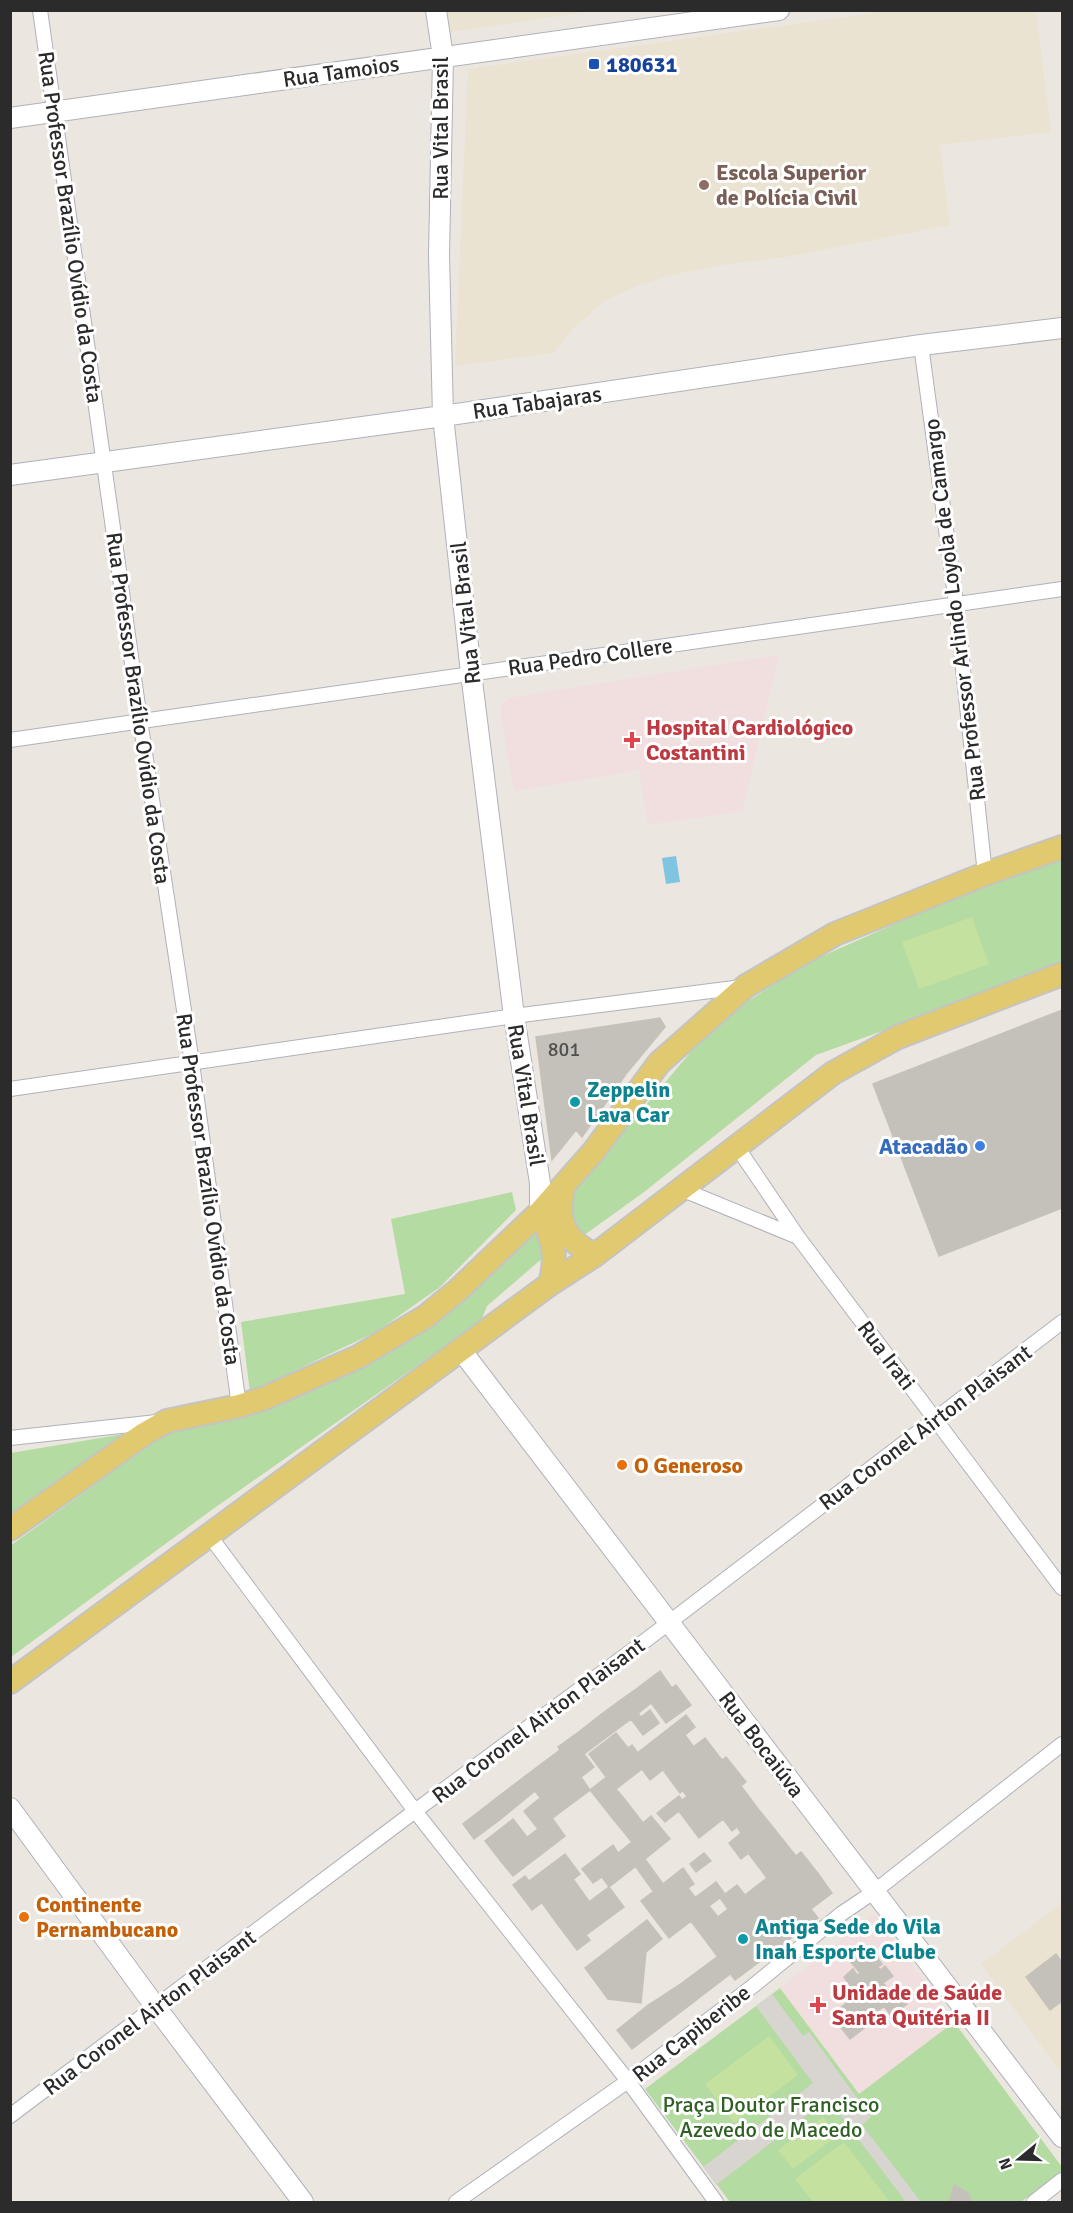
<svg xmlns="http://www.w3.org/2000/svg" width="1073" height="2213" viewBox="0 0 1073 2213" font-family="Signika,sans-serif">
<rect width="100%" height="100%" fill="#ebe6df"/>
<path fill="#ebe3d1" d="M441,10L594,11L444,33Z
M888,11H1036L1051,132L940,145L950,225L786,257L728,264L676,274L639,285L603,302L574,328L553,353L455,366L468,69Z
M1062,1903V2074L981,1964Z"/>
<path fill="#f1dede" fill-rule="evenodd" d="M779,655L742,811L648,825L639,770L514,791L500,711L502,705L509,698Z
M874,1914L954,2022L859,2094L780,1988ZM868,1946L882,1964L878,1967L880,1970L885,1966L883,1983L890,1991L894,1988L891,2015L884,2006L872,2016L875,2019L832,2015L857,1995L844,1977L853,1970L857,1975L860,1973L850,1960Z"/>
<path fill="#b4dba2" d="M1062,854V966L816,1055L644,1192L576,1241L564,1202L717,1021L807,963L1004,875Z
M512,1192L516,1210L440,1287L376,1332L250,1392L241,1322L405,1294L391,1219Z
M535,1232L545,1256L487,1306L481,1321L213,1509L11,1657L10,1546L173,1428L398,1346L486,1281Z
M124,1434L11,1516V1453Z
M780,1988L859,2094L954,2022L1062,2167V2171L1021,2202H730L645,2089Z"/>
<path fill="#c4e19f" d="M972,917L989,964L919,989L902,942Z
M769,2036L798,2075L734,2123L705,2084Z
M823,2117L837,2136L793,2169L778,2150Z
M844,2142L890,2202H813L795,2179Z"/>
<path fill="#d8d5d1" d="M772,1994L803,2036L809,2032L871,2117L862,2125L921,2202H906L828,2099L716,2185L703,2167L813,2083L756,2006Z"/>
<path fill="#7fc4e0" d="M676,856L680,882L666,884L662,858Z"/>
<path fill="#c4c0ba" stroke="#c6c2b9" stroke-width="1.5" d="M1062,1010V1208L939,1256L873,1084Z
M660,1018L665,1027L626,1074L582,1137L576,1130L552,1160L536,1037Z
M660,1671L672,1688L651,1703L639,1687Z
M676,1685L691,1705L666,1723L651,1703Z
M639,1687L651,1703L631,1719L618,1702Z
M618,1702L631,1719L612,1733L599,1716Z
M650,1710L659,1723L643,1735L631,1719L638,1713L641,1717Z
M686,1715L695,1727L685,1735L693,1746L650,1780L642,1769L616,1789L626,1801L609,1814L590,1790Z
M599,1716L612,1733L592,1748L580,1731Z
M580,1731L592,1748L570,1764L558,1747Z
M616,1733L628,1748L632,1745L638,1753L606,1777L589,1754Z
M705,1738L722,1760L680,1793L663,1770Z
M560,1750L581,1777L545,1804L524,1777Z
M584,1754L594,1767L581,1777L570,1764Z
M726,1757L746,1782L690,1826L675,1806L687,1796L683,1791Z
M524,1777L535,1791L502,1818L490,1803Z
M581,1777L590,1790L554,1817L545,1804Z
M741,1786L759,1810L732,1831L714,1807Z
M679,1796L682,1800L675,1806L679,1811L665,1822L657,1813Z
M540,1798L554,1817L538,1829L524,1811Z
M626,1801L643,1823L627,1836L609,1814Z
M490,1803L502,1818L474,1839L463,1824Z
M714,1807L723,1819L699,1838L690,1826Z
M759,1810L776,1831L741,1859L729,1843L741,1833L737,1827Z
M651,1816L670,1839L645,1859L627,1836Z
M552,1818L565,1836L513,1876L499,1859Z
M513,1819L527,1837L499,1859L485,1841Z
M776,1831L796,1856L767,1878L748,1853Z
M632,1842L645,1859L609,1887L602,1877L593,1883L582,1869L613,1845L618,1853Z
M801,1852L817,1872L769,1908L754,1888Z
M704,1853L711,1861L696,1872L690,1864Z
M565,1854L580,1874L532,1910L513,1885L525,1876L529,1881Z
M645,1859L663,1884L653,1891L636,1867Z
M683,1868L694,1884L688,1888L695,1897L681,1908L663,1884Z
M817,1872L832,1893L811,1909L818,1918L800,1931L790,1918L781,1925L769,1908Z
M573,1879L589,1901L558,1925L542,1903Z
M716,1882L725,1894L709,1906L718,1917L699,1932L681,1908Z
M663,1884L691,1921L669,1938L641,1901Z
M737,1885L745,1895L754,1888L791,1938L735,1980L699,1932L728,1909L720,1898Z
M609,1887L624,1907L586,1935L590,1940L577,1950L558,1925Z
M647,1920L662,1939L646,1952L641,2003L608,1999L585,1968Z
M868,1946L882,1964L878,1967L880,1970L885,1966L893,1976L883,1983L890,1991L894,1987L907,2004L891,2016L884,2006L872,2016L876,2019L850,2039L831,2015L857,1995L844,1977L853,1969L857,1975L860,1973L850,1961Z
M1056,1954L1062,1962V2001L1050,2010L1026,1977Z
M717,1957L730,1974L695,2001L682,1983Z
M682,1983L695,2001L662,2026L647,2006Z
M647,2006L662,2026L632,2049L617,2030Z
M954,2185L967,2192L972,2202H949Z"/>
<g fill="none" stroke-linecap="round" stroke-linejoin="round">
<g stroke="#b0b1ba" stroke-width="16">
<path id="street" d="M40,10L140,720L192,1063L239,1406
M921,345L956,603L985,874
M10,740L1062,589
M10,1089L514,1016L742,987
M737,1147L798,1237L1062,1588
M681,1189L798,1237
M10,1438L157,1422
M209,1535L415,1811L628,2081L716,2202
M10,2116L415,1811L637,1647L1062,1322
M456,2202L628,2081L753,1986L841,1914L875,1891L1062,1744
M1034,2202L1062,2180"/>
</g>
<g stroke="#b0b1ba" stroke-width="22">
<path id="secondary" d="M436,10L443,57L439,255L443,416L471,673L514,1016L540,1183V1212
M10,118L779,10
M10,475L443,416L921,345L1062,328
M461,1350L1062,2137
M10,1808L155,2006L303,2202"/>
</g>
<g stroke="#c4c4c4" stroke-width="26">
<path id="primary" d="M563,1189C556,1222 565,1241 595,1255
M540,1212C553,1240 558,1255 550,1284
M10,1529L144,1434L167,1421L239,1406L265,1398L358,1357L425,1317L458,1290L540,1212L594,1151L659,1063L746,986L835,934L985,874L1062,847
M10,1682L550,1284L595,1255L833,1073L898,1037L1062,974"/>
</g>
<use href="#street" stroke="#fff" stroke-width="14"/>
<use href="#secondary" stroke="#fff" stroke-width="20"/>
<use href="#primary" stroke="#e0c96f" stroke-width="22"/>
</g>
<rect fill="#1a4fb4" stroke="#fff" stroke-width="2" x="588" y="58" width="12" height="12" rx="3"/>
<circle fill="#8d6e63" stroke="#fff" stroke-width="2" cx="704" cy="185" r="6"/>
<g fill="#e0444e" stroke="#fff" stroke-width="2">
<path d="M629 731h6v6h6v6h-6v6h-6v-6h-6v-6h6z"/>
<path d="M815 1996h6v6h6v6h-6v6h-6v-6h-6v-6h6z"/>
</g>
<g fill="#0f9aa8" stroke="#fff" stroke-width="2">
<circle cx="575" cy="1102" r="6"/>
<circle cx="743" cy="1939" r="6"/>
</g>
<circle fill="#3f7fe0" stroke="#fff" stroke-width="2" cx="980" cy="1146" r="6"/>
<g fill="#e8710a" stroke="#fff" stroke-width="2">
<circle cx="622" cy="1465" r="6"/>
<circle cx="24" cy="1917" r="6"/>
</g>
<g text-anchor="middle" stroke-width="6" stroke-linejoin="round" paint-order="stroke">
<g font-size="20" fill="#51504f">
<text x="564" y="1056">801</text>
</g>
<g font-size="22" font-weight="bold" fill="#164399" stroke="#fff" text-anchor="start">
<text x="606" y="72">180631</text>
</g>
<g font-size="22" fill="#2b2b2b" stroke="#fff">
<text transform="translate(341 71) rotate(-8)" y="8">Rua Tamoios</text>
<text transform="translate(440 128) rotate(-90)" y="8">Rua Vital Brasil</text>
<text transform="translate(71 227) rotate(82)" y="8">Rua Professor Brazílio Ovídio da Costa</text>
<text transform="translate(537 402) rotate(-8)" y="8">Rua Tabajaras</text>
<text transform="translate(954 610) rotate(-97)" y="8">Rua Professor Arlindo Loyola de Camargo</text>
<text transform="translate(465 613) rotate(-96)" y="8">Rua Vital Brasil</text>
<text transform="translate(590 656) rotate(-8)" y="8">Rua Pedro Collere</text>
<text transform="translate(139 708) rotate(82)" y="8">Rua Professor Brazílio Ovídio da Costa</text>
<text transform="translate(527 1095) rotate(81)" y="8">Rua Vital Brasil</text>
<text transform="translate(209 1189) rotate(82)" y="8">Rua Professor Brazílio Ovídio da Costa</text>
<text transform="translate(887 1355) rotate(53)" y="8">Rua Irati</text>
<text transform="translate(925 1427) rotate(-37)" y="8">Rua Coronel Airton Plaisant</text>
<text transform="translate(538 1720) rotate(-37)" y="8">Rua Coronel Airton Plaisant</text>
<text transform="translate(762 1744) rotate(53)" y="8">Rua Bocaiúva</text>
<text transform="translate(149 2012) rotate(-37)" y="8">Rua Coronel Airton Plaisant</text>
<text transform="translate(691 2033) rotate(-38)" y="8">Rua Capiberibe</text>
</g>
<g font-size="22" font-weight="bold" fill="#785e54" stroke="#fff" text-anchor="start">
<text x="716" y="180">Escola Superior<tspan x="716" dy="25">de Polícia Civil</tspan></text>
</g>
<g font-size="22" font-weight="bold" fill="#be3a42" stroke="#fff" text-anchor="start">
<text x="646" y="735">Hospital Cardiológico<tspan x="646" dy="25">Costantini</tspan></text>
<text x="832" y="2000">Unidade de Saúde<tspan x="832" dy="25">Santa Quitéria II</tspan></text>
</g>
<g font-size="22" font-weight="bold" fill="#0d838f" stroke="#fff" text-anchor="start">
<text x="587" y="1097">Zeppelin<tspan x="587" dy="25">Lava Car</tspan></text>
<text x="755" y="1934">Antiga Sede do Vila<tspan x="755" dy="25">Inah Esporte Clube</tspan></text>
</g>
<g font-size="22" font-weight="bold" fill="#366cbe" stroke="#fff" text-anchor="end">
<text x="968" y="1154">Atacadão</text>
</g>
<g font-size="22" font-weight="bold" fill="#c56008" stroke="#fff" text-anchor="start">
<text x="634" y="1473">O Generoso</text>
<text x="36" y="1912">Continente<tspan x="36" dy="25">Pernambucano</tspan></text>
</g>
<g font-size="22" fill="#2e6023" stroke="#fff">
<text x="771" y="2112">Praça Doutor Francisco<tspan x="771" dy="25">Azevedo de Macedo</tspan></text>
</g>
</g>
<rect width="1073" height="2213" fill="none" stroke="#2b2b2b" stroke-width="24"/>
<g transform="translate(1019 2159) rotate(251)" stroke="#ffffff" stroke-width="4.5" paint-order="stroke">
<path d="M0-4.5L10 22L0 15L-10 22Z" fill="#2b2b2b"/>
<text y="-9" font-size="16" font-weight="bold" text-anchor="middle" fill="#2b2b2b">N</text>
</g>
</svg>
